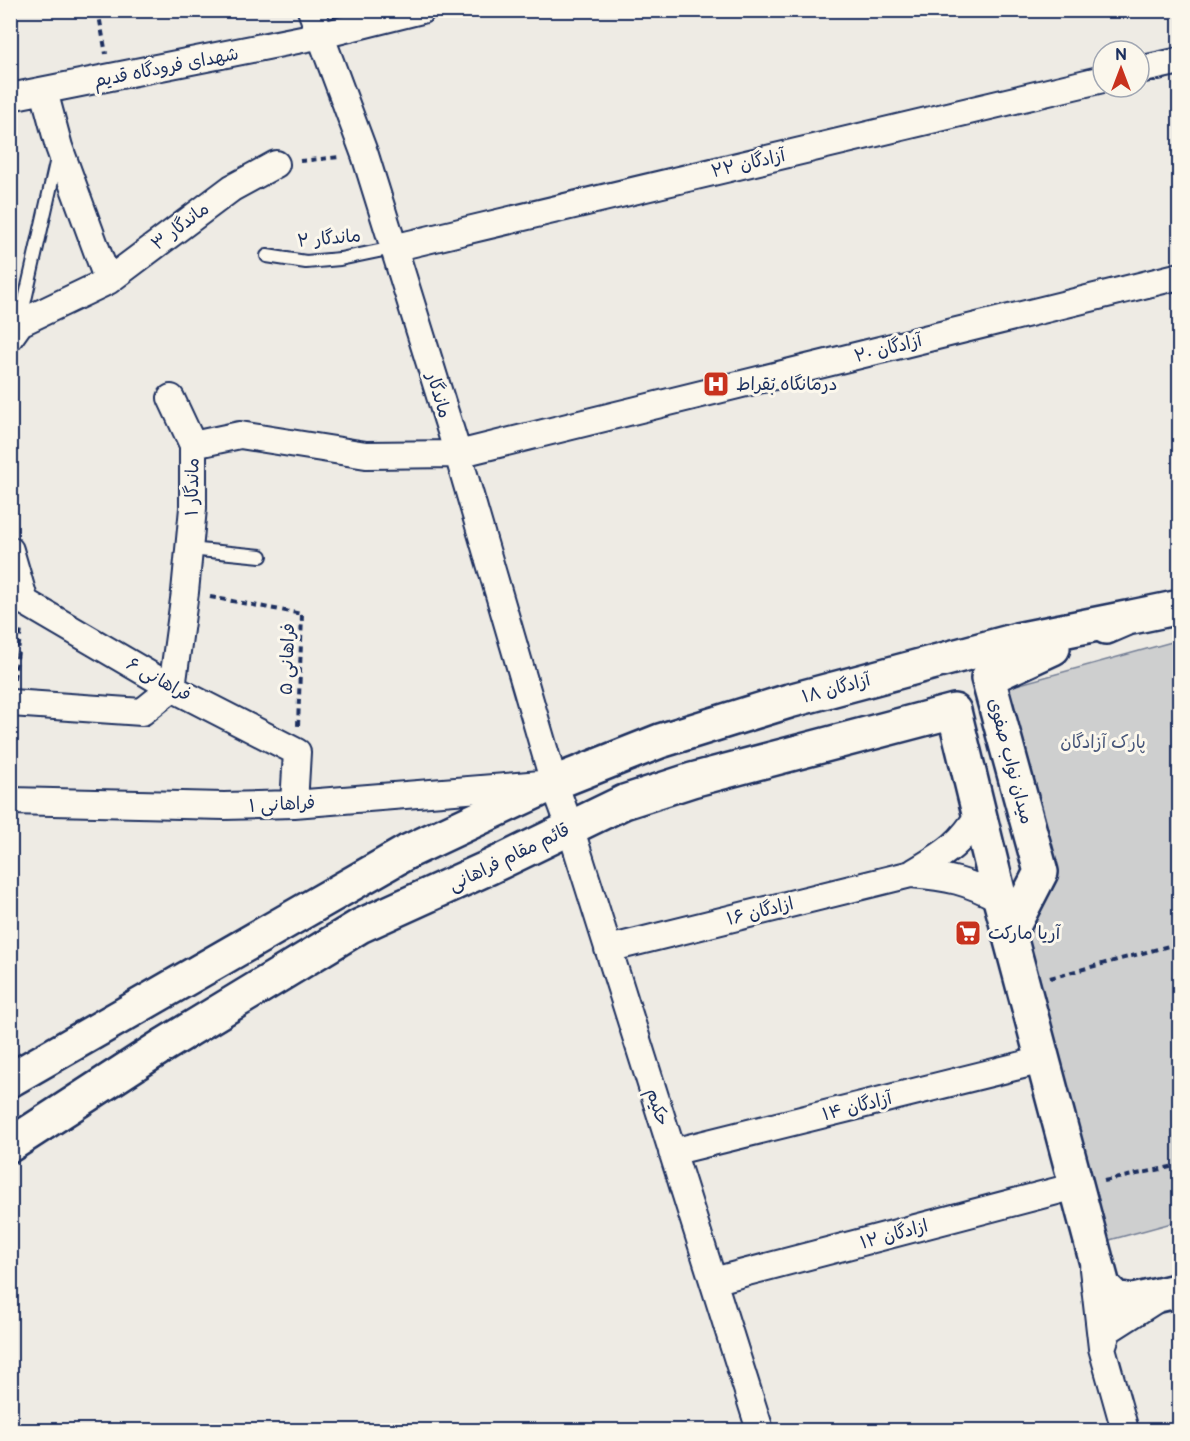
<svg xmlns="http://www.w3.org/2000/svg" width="1190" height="1441" viewBox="0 0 1190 1441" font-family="'Balsamiq Sans','Playpen Sans Arabic',sans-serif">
<rect width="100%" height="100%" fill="#eeebe4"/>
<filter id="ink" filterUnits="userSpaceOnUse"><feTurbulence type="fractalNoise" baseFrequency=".0167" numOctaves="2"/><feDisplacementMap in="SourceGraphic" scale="12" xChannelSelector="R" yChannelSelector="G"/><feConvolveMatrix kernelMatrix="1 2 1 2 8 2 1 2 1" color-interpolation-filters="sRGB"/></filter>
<g filter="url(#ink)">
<path fill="#cecfcf" stroke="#747f96" stroke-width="1.5" d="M1179,640V1221L1106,1241L1026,938L1059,874L1009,687Z"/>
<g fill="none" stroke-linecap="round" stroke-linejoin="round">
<g stroke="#1b2f5e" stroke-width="16">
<path id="lane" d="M267,256L306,262L340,259L393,248
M20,322L58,154
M189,549L261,556"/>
</g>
<g stroke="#1b2f5e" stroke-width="30">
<path id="street" d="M311,10L365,155L458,454L554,783L570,827L760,1430
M1139,70L1180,61
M44,91L59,147L108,281
M10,97L322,35L422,10
M393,248L1103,79
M10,337L20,323L108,281L232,188L276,164
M171,398L193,445
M10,550L25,602L172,688L297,752L294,804
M11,703L142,712L172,688L185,592L193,508V445L240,435L366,455L458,454L1180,276
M10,801L224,806L294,804L541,784
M911,874C948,877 968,881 1000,899
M608,949L911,874C943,854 959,847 979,814
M672,1152L1043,1060
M1093,1269L1102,1348L1125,1430
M713,1281L1076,1186
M1102,1348L1108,1330L1155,1300"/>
</g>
<g stroke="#1b2f5e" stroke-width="38">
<path id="secondary" d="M1106,627L1127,618L1180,607
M1009,934L1041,872L988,678L1053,648
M10,1080L407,852L554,783L660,741L789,701L1017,640L1127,618
M10,1145L164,1045L360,926L490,867L624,802L692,780L954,711L1000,899L1103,1286L1115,1298L1133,1301L1180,1290"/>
</g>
<path stroke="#1b2f5e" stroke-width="4" stroke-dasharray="6 4.5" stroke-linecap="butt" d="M98,10L106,54
M300,161L340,157
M210,597L302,614L298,726
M14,679L21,630
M1050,978L1180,943
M1104,1181L1180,1165"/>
<use href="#lane" stroke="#fbf7ec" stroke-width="12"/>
<use href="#street" stroke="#fbf7ec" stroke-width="26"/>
<use href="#secondary" stroke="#fbf7ec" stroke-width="33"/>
</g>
</g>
<defs>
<g id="hospital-square" transform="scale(1.35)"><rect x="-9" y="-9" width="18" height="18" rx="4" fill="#c8321e" stroke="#fbf7ec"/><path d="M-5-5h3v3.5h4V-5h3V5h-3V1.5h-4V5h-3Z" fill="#fff"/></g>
<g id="supermarket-square" transform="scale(1.35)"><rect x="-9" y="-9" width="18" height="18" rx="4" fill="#c8321e" stroke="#fbf7ec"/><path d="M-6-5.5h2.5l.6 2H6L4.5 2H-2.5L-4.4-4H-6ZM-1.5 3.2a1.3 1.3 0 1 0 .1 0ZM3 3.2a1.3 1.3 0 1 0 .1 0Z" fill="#fff"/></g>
</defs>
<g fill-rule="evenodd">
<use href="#hospital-square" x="716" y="384"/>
<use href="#supermarket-square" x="968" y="933"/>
</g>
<g text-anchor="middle" stroke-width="6" stroke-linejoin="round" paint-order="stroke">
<g font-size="18" fill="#1b2f5e" stroke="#fbf7ec">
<text transform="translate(166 67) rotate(-11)" y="6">شهدای فرودگاه قدیم</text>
<text transform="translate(748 163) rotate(-13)" y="6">آزادگان ۲۲</text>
<text transform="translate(180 226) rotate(-37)" y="6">ماندگار ۳</text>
<text transform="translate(329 238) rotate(-5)" y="6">ماندگار ۲</text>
<text transform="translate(888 348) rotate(-14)" y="6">آزادگان ۲۰</text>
<text transform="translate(439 395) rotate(73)" y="6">ماندگار</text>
<text transform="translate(192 487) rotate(-89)" y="6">ماندگار ۱</text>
<text transform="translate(287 659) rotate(-88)" y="6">فراهانی ۵</text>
<text transform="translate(159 679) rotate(29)" y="6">فراهانی ۶</text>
<text transform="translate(836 688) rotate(-15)" y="6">آزادگان ۱۸</text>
<text transform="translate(1011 761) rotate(75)" y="6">میدان نواب صفوی</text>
<text transform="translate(282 804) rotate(-3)" y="6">فراهانی ۱</text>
<text transform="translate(509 857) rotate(-26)" y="6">قائم مقام فراهانی</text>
<text transform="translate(760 911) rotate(-14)" y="6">ازادگان ۱۶</text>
<text transform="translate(857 1106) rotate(-14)" y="6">آزادگان ۱۴</text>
<text transform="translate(658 1107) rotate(72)" y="6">حکیم</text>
<text transform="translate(894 1234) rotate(-15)" y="6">ازادگان ۱۲</text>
</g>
<g font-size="18" fill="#1b2f5e" stroke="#fbf7ec" text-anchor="start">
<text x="736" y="390">درمانگاه بُقراط</text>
<text x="988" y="939">آریا مارکت</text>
</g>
<g font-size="18" fill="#48577a" stroke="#fbf7ec">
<text x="1103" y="748">پارک آزادگان</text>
</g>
</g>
<rect width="1190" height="1441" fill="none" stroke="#fbf7ec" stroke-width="36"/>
<rect x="18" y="18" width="1154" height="1405" fill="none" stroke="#1b2f5e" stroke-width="2" filter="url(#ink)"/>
<g transform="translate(1121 69)"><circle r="28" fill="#fbf7ec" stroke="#a1a7b3" stroke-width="1.5"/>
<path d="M0-4.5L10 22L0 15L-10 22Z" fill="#c8321e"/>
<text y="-9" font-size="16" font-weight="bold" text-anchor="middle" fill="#1b2f5e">N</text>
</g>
</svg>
